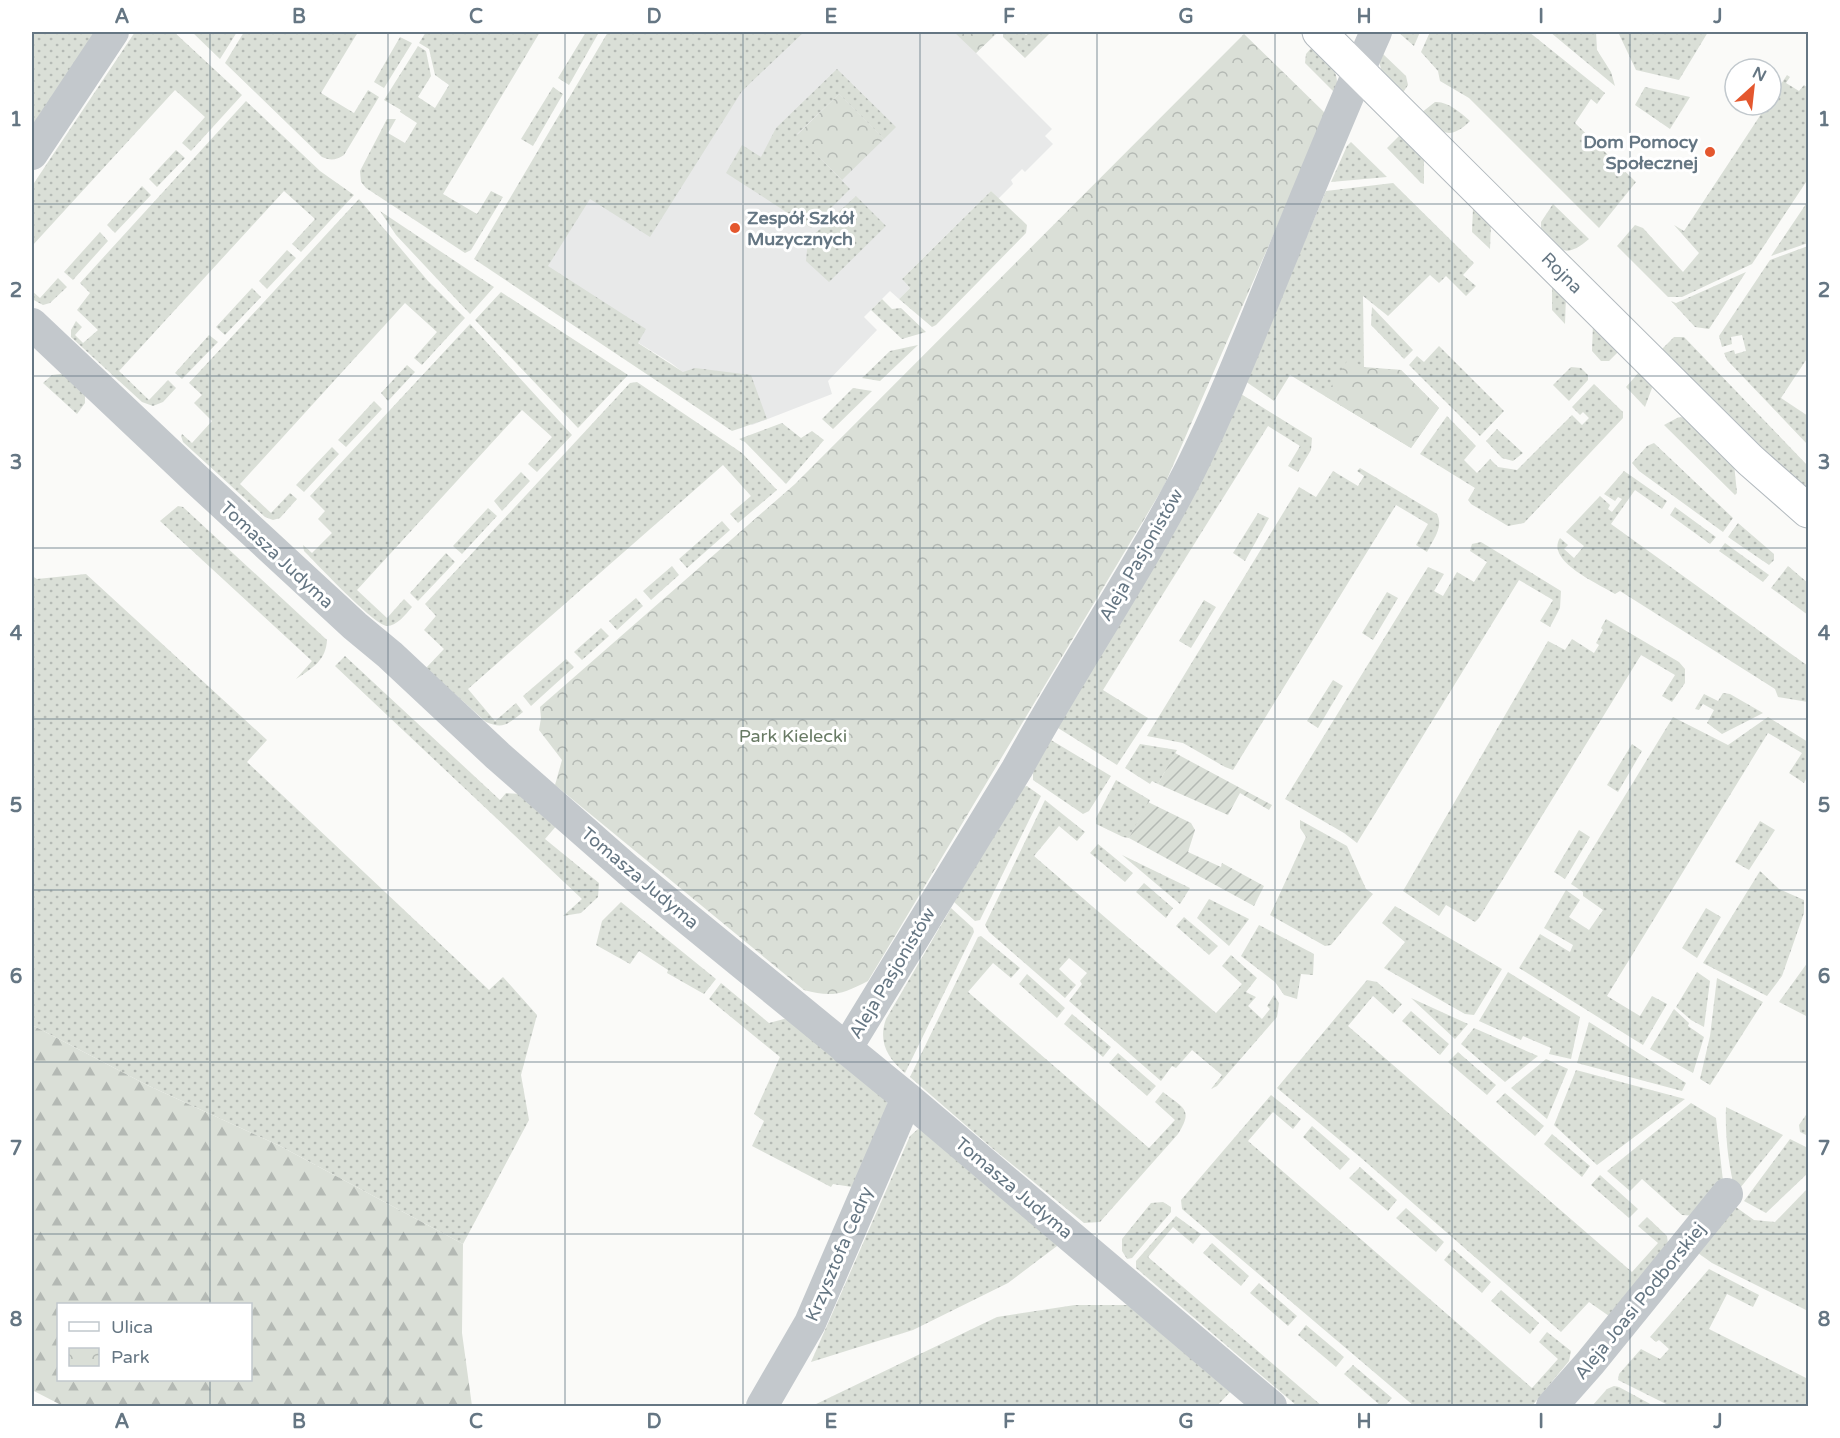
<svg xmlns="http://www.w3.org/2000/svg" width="1840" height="1438" viewBox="0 0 1840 1438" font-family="'Varela Round',sans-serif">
<defs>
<pattern id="grass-dots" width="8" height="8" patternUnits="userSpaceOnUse" patternTransform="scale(1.5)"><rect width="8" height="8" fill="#dadfd7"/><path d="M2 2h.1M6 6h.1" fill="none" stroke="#b4b9b4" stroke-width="1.8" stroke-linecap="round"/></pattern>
<pattern id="forest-firs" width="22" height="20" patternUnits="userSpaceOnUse" patternTransform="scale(1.5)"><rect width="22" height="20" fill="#dadfd7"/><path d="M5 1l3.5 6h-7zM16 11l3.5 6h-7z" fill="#b4b9b4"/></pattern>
<pattern id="park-crowns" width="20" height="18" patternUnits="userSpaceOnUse" patternTransform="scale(1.5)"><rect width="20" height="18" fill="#dadfd7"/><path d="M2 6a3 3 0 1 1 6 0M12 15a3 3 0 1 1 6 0" fill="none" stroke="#b4b9b4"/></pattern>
<pattern id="garden-furrows" width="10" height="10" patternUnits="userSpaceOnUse" patternTransform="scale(1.5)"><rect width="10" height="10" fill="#dadfd7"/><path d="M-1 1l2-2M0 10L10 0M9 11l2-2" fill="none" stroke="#b4b9b4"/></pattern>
</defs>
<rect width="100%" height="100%" fill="#fafaf8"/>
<path fill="#e8e9e9" d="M622,32H998L976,53L1052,129L1045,136L1053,144L1025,172L1022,169L1011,180L1013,184L998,199L991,191L902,279L910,288L899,299L890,291L864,317L877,330L828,381L832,394L752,425L671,363L501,258Z"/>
<path fill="url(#grass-dots)" d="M32,32H99L32,134Z
M135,32H174L242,95L191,151L182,143L205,117L175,90L32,246V186Z
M192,32H237L220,59Z
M244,32H358L321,93L354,113L368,90L379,97L344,155C336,160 331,161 322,157L225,63Z
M426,32H540L443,194L477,214L491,191L503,197L471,250L465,253L366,188L361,182L360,171L387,119H396L388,133L405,143L417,123L400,112L401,110L384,100L418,46L426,51L431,76L418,97L435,108L449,85L435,75L429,49L419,43Z
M586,32H593L598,34L569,85L558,78Z
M608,32H804L742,91L650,237L590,199L548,266L646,329L638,343L683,372L695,368L751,375L767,419L732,431L474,259Z
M1003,32H1023L1026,35L1030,32H1051L1025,58L1003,37Z
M1398,32H1420L1414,46Z
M1430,32H1529L1605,93L1597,104L1591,99L1575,123L1636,182L1599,228L1469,98L1440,81L1438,71L1421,52Z
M1550,32H1596L1597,50L1611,72L1615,86Z
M1618,32H1708L1679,80L1636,70Z
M400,37L412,43L384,88L374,82Z
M1313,46C1329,63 1341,70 1336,94L1305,63L1306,54Z
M1383,54L1406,76L1408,85L1402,94L1382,73L1379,61Z
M837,69L896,127L884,139L839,94L797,134L850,189L811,228L726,173L742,145L761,157L776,128Z
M1787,75L1790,77L1786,83L1799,91L1804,85L1808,88V179L1752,264L1682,297H1668L1617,246L1635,225L1643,228L1683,272L1699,253L1674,225L1684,231L1767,105H1771V99Z
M553,87L563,94L533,146L521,139Z
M1645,87L1690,97L1670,129L1635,105Z
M246,101L320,171L354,195L301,252L292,244L315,219L284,191L119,371L149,400L168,380L176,388L163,402L153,406L142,402L71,337V330L76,321L82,327L75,335L83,343L98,330L77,310L90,293L80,283Z
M1435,102C1448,101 1461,113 1470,121C1448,143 1439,131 1421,113Z
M1402,133L1424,155V184L1421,183L1387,148Z
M1351,142L1387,177L1331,182L1347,146Z
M176,150L185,158L157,187L149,179Z
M1393,183L1474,263L1463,275L1476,286L1466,296L1446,276L1439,283L1430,275L1388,316L1363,296L1364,367L1401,370L1439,408L1411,448L1290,375L1274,401L1245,381L1326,191Z
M142,186L151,195L115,233L107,225Z
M991,191L1027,225L1026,233L936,325L932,327L899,299L910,288L902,279Z
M856,196L886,226L829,282L806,261L808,240Z
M359,199L428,281L465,318L422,365L414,358L437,332L405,303L240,484L271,513L290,493L297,499L280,518L273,520L265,517L183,442L181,436L182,434L192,443L212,421L194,403L202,395L189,383Z
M1808,201V243L1771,256Z
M1553,204L1589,239C1566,259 1559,251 1541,232V222Z
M1475,206L1491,221L1490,249L1472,232L1473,208Z
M380,211L494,287L470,314L396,235Z
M100,232L108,241L73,280L64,272Z
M1808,246V357L1781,398L1808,416V445L1727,360L1724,353L1734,350L1735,354L1746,351L1742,335L1731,337L1732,344L1722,347L1719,336L1770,260Z
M287,250L296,258L267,289L259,281Z
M1746,272L1709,329L1695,327L1671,301L1676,303L1683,300Z
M58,278L67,287L50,303L43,305L32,299V291L40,298Z
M1552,283L1566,296L1565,324L1552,310Z
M252,288L261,297L225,335L216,327Z
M501,292L628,375L578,428L475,320Z
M882,299L892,309L901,308L926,332L902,339L871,310Z
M1372,307L1413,350L1404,359L1371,325Z
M1593,323L1620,350L1609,361H1601L1592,351Z
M470,324L572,435L537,472L528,464L552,437L522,410L357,590L387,618L404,599L412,607C406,614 397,626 387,626C374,625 316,563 304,551L303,545L312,553L332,533L318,519L325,511L310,496Z
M209,335L218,342L182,379L175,373Z
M1674,337H1684L1808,466V494L1660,351Z
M918,345L880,381L862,378L890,351Z
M1439,346L1504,411L1480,436L1409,365L1417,356L1424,362Z
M407,365L415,372L388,401L381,393Z
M1571,367L1581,368L1588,375V380L1569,401L1553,385Z
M1641,370L1647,376L1652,388L1645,407L1626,387Z
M61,374L70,376L85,392V403L77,414L43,383L52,375Z
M637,382L742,453L777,490L738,523L730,514L751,496L723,465L468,689L495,721L516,703L523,712C509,723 504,730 486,722L426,668L444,649L424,630L436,616L425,604L630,383Z
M1594,384L1623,412V418L1524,523L1508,526L1471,504L1468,500L1475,488L1420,454L1447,416L1476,446L1464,460L1477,473L1490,459L1498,467L1517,470L1572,415L1582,425L1589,418L1583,412L1580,415L1572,407Z
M853,388L872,391L833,429L822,419Z
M1241,394L1312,438L1311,450L1298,472L1288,466L1300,446L1268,426L1103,690L1148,718L1117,765L1058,728Z
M374,401L382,409L346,447L338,440Z
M1681,417L1691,421L1734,464L1737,493L1735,495L1664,425L1677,418Z
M782,423L801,438L812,431L824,440L786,484L745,442L739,439Z
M1497,429L1523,453L1513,461L1502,458L1486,441Z
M1654,443L1733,518L1723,532L1639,471L1632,463L1647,446Z
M332,447L339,454L304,492L296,485Z
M1360,468L1437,514C1444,527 1433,540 1427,552L1416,545L1428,524L1396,505L1233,770L1225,767L1183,743L1147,736L1299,487L1316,497L1333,471L1358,486L1364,476L1357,471Z
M1624,471L1667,501L1662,509L1635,490L1611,524L1808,666V702L1778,697L1775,689L1620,591L1615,594C1599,584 1545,561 1560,538L1568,545L1564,549L1574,558L1584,546L1566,532L1600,496L1610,505L1608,509L1612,512L1622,499L1618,497L1615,501L1604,494Z
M521,472L530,481L502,511L494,501Z
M178,506L183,507L327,640C326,660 313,668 296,679L312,661L160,521Z
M1675,507L1716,537L1710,544L1670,515Z
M488,508L497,516L462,554L453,546Z
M1258,513L1269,518L1245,561L1233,553Z
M722,521L730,530L687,568L679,559Z
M1738,523L1774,554V560L1769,565L1728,537Z
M1481,542L1561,591L1560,608L1550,627L1540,621L1553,600L1519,580L1357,843L1344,833L1285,799L1428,567L1444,574L1434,591L1443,596L1457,572L1474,582L1487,562L1470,551L1472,544Z
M1725,543L1769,575L1763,582L1719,551Z
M446,553L455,562L418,601L410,593Z
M672,566L679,575L651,600L643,591Z
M1788,566L1808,583V615L1771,588Z
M86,574L267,740L247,762L489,990L503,977L537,1015L521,1075L529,1120L463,1244L280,1146L147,1085L32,1025V576L37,579Z
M1387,592L1398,598L1373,640L1362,633Z
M636,598L643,606L617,630L609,621Z
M1204,600L1216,607L1191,648L1179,641Z
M1606,619L1679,662L1685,669V683L1672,702L1662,696L1675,675L1641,655L1479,918L1475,922L1446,905L1439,916L1403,891L1548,641L1565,650L1572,639L1594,653L1599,645L1596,643L1603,630L1601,628Z
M601,628L609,636L582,660L574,652Z
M345,656L500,800L506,793L521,794L558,824L545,839L599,883L598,897L581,913L563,916L582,899L335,666Z
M566,659L574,667L531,706L523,696Z
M1333,680L1343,686L1318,728L1307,721Z
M1723,693L1730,694L1763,713L1722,734L1707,723L1714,710L1703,704L1699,710L1695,709L1704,694L1718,701Z
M1673,717L1728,745L1768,717L1808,742V775L1804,783L1789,773L1802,753L1768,733L1607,996L1640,1016L1652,996L1667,1004L1643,1045L1519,968L1540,934L1570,952L1573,945L1544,928L1566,890L1580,900L1569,917L1589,930L1603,910L1583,896V892L1571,884Z
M1051,740L1111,776L1089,811L1083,814L1033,780V770Z
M1140,744L1177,750L1158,784L1152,781L1150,784L1125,768Z
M1632,744L1642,751L1618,792L1607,785Z
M1116,780L1150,800L1129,838L1123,837L1096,824V818Z
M1027,786L1041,796L980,920L975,921L954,902L1022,787Z
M1045,800L1085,832L1077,841L1059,826L1034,856L1216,1013L1242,984L1222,966L1231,955L1257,978L1246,992L1256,997L1248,1006L1262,1019L1270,1009L1267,1006L1274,995L1279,1003L1277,1017L1217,1086L1211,1089L1222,1075L1192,1050L1176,1068L1172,1066L1161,1081L1069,1001L1082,984L1080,981L1087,973L1069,958L1059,969L1076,985L1065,998L989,932L985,925Z
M1300,820L1347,846L1366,889L1373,894L1331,945L1325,946L1270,915L1306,837L1300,828Z
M1760,821L1775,830L1749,870L1735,862Z
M1579,830L1590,837L1565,879L1554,872Z
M1098,844L1133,873L1125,882L1090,853Z
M1122,855L1190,888L1180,904Z
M1760,871L1779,889L1804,900V913L1782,976L1767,996L1703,963Z
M1144,883L1173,908L1166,918L1136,892Z
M1209,899L1249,919L1229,946L1197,918Z
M621,902L716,979L704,994L667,973L668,970L639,951L630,964L596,945L602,921Z
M1395,906L1502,969L1474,1015L1465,1014L1384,968L1405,942L1382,923Z
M951,908L973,928L974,932L905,1073C887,1058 878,1041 886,1019Z
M1706,908L1721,917L1697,958L1682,948Z
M1184,917L1218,946L1209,955L1176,926Z
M1259,925L1314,954L1313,975L1301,974L1297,999L1284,995L1275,982L1241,956Z
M981,936L1020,968L1011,978L993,963L968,992L1149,1148L1175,1120L1155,1102L1163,1092C1183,1108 1194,1109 1178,1134L1100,1222L1084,1223L992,1148L910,1077L978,937Z
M1808,962V1017L1779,1002Z
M1508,972L1580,1017L1571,1059L1549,1054L1551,1048L1523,1036L1521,1040L1479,1021Z
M1697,972L1710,981L1704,1027L1691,1020L1676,1007Z
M1027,974L1065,1008L1057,1018L1019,984Z
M1717,978L1763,1002L1710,1085L1700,1079L1710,1036Z
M1367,980L1377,982L1402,1004L1393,1014L1373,996L1348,1026L1632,1272L1658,1243L1638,1226L1647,1217L1667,1236L1668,1244L1609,1316L1589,1302L1561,1332L1360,1157L1277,1088Z
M721,983L769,1023L784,1019L795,1020L883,1091L888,1105L852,1187L833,1184L831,1187L752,1146L764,1121L754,1114L780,1057L709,999Z
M1411,998L1468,1024L1455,1039Z
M1674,1009L1689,1023L1688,1026L1704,1037L1693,1073L1650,1049Z
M1411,1011L1449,1044L1440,1055L1402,1021Z
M1072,1014L1111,1047L1103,1057L1064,1024Z
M1589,1022L1686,1083L1682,1091L1577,1063Z
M1474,1028L1538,1056L1505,1082L1461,1044Z
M1458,1052L1496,1085L1487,1095L1448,1062Z
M1118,1053L1156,1086L1147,1096L1109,1063Z
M1546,1059L1568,1069L1547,1119L1511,1088Z
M1576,1070L1685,1099L1597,1165L1554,1125Z
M1505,1093L1544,1126L1535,1136L1496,1102Z
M1271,1095L1301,1119L1293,1129L1273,1112L1248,1141L1532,1388L1558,1359L1539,1342L1547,1332L1571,1351L1569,1361L1532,1406H1414L1182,1209L1181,1200Z
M1691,1103L1716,1118L1724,1190L1697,1216L1682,1215L1642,1179L1630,1191L1607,1171Z
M1726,1107L1783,1135L1736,1193C1728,1166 1725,1135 1726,1107Z
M1808,1112V1136L1800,1132L1799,1125Z
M1312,1126L1350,1159L1340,1170L1303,1137Z
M918,1129L927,1133L1061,1243L1008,1283L913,1330L811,1362L910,1136Z
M1552,1134L1590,1166L1582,1177L1544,1144Z
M1790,1139L1808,1148V1173L1766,1213L1744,1201Z
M1360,1167L1397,1200L1388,1211L1349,1178Z
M1600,1175L1638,1209L1629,1218L1591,1185Z
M1808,1188V1311L1712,1263L1698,1253L1733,1205L1754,1220L1775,1222Z
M1163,1202L1171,1207V1212L1132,1258L1127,1259L1122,1251V1239L1151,1203Z
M1406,1208L1444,1242L1436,1252L1396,1218Z
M1176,1216L1201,1234L1193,1244L1173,1227L1148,1257L1322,1406H1297L1136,1268V1261Z
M1212,1243L1249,1276L1241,1286L1203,1253Z
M1453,1249L1491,1282L1482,1293L1444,1260Z
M1709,1269L1759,1295L1753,1307L1727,1294L1709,1329L1808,1379V1406H1670L1618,1380L1619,1374L1641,1349L1660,1359L1669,1349L1659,1340L1656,1342L1650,1337Z
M1259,1283L1297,1316L1288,1326L1250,1293Z
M1501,1290L1539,1323L1530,1334L1491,1301Z
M1075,1305H1135L1232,1390L1217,1406H812L997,1317Z
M1306,1325L1344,1357L1336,1367L1298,1335Z
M1353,1365L1392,1398L1385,1406H1381L1344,1374Z
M1614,1386L1619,1387L1654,1406H1592L1607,1389Z"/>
<path fill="url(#forest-firs)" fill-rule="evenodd" d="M32,1025L147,1085L280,1146L463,1244L462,1333L472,1406H63L32,1390ZM58,1304H250V1380H58Z"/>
<path fill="url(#park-crowns)" d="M954,32H998L976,53Z
M1244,34L1326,114L1164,486L868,981C843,994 832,998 804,990L555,785L562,760L539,730L541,718L540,707L795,484Z
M839,94L884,139L842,180L797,135Z
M1349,358L1364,368L1401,370L1439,408L1411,448L1325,396Z"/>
<path fill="url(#garden-furrows)" d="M1175,753L1272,805L1269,810L1240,793L1228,815L1158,784Z
M1148,802L1191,823L1195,830L1188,852L1221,867L1222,863L1264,886L1254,906L1129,838Z"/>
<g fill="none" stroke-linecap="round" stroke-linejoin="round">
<g stroke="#b3babf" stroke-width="35">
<path id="secondary" d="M1319,32L1750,460L1808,511"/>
</g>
<path stroke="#c3c8cc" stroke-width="32" d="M32,154L113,32
M32,324L197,480L355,626L390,655L498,756L628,870L907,1098L1271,1406
M846,1049L1017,769C1072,668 1137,573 1190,470C1224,402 1252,329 1281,258C1312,182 1343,106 1376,32
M762,1406L810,1323L907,1098
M1552,1406L1590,1363L1727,1194"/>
<use href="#secondary" stroke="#fff" stroke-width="33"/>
</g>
<path fill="none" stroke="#657683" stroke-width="1.5" stroke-opacity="0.55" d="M210,32V1304M388,32V1406M565,32V1406M743,32V1406M920,32V1406M1097,32V1406M1275,32V1406M1452,32V1406M1630,32V1406M32,204H1808M32,376H1808M32,548H1808M32,719H1808M32,890H1808M32,1062H1808M32,1234H1808M210,1380V1406"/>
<g fill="#e4572e" stroke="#fff" stroke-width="2">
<circle cx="1710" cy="152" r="6"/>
<circle cx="735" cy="228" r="6"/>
</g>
<g text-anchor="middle" stroke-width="6" stroke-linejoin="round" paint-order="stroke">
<g font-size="18" font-weight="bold" fill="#657683" stroke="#fff" text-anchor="end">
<text x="1698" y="148">Dom Pomocy<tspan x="1698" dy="21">Społecznej</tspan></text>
<text x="747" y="224" text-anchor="start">Zespół Szkół<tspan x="747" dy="21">Muzycznych</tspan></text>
</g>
<g font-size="18" fill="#657683" stroke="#fff">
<text transform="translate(1562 273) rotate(45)" y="6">Rojna</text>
<text transform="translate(277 555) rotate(43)" y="6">Tomasza Judyma</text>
<text transform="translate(1141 555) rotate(-60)" y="6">Aleja Pasjonistów</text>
<text transform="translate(640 878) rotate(40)" y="6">Tomasza Judyma</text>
<text transform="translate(892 973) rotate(-59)" y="6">Aleja Pasjonistów</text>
<text transform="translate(1014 1188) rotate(40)" y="6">Tomasza Judyma</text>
<text transform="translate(839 1254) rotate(-67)" y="6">Krzysztofa Cedry</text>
<text transform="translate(1640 1301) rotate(-51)" y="6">Aleja Joasi Podborskiej</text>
</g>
<g font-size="18" fill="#687a64" stroke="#fff">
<text x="793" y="742">Park Kielecki</text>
</g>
</g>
<rect width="1840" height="1438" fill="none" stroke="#ffffff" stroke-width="66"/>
<rect x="57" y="1303" width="195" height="78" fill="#ffffff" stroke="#c1c8cd" stroke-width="1.5"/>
<rect x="69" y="1322" width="30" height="9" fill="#ffffff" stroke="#c1c8cd" stroke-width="1.5"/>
<text x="111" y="1333" font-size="18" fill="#657683">Ulica</text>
<rect x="69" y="1348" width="30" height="18" fill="url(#park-crowns)" stroke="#c1c8cd" stroke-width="1.5"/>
<text x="111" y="1363" font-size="18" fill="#657683">Park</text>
<g transform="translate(1753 87) rotate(27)"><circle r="28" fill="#ffffff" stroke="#c1c8cd" stroke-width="1.5"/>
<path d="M0-4.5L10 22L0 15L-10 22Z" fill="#e4572e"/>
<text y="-9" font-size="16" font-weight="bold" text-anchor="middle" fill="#657683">N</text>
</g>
<rect x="33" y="33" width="1774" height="1372" fill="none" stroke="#657683" stroke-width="2"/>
<g font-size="20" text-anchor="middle" font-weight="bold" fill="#657683">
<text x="122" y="23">A</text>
<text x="299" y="23">B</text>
<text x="476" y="23">C</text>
<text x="654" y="23">D</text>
<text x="831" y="23">E</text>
<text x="1009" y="23">F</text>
<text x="1186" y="23">G</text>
<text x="1364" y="23">H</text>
<text x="1541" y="23">I</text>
<text x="1718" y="23">J</text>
<text x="16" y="126">1</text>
<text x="1824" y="126">1</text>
<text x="16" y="297">2</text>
<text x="1824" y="297">2</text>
<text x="16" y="469">3</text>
<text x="1824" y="469">3</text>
<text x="16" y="640">4</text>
<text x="1824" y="640">4</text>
<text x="16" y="812">5</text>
<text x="1824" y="812">5</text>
<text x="16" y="983">6</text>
<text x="1824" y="983">6</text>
<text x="16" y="1155">7</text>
<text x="1824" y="1155">7</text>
<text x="16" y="1326">8</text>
<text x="1824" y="1326">8</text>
<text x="122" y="1428">A</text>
<text x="299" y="1428">B</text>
<text x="476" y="1428">C</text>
<text x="654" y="1428">D</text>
<text x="831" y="1428">E</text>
<text x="1009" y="1428">F</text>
<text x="1186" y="1428">G</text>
<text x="1364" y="1428">H</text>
<text x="1541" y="1428">I</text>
<text x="1718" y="1428">J</text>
</g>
</svg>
